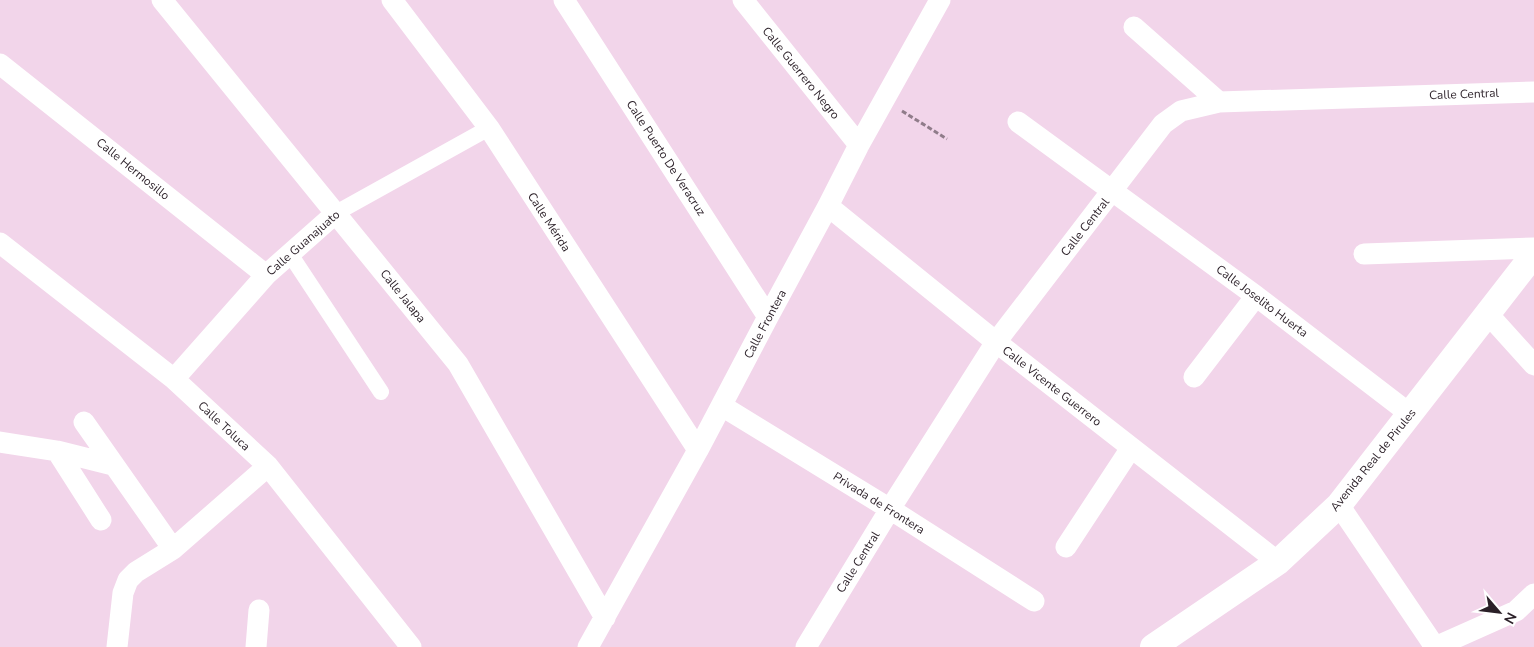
<svg xmlns="http://www.w3.org/2000/svg" width="1534" height="647" viewBox="0 0 1534 647" font-family="'Nunito Sans',sans-serif">
<rect width="100%" height="100%" fill="#f2d5ea"/>
<g fill="none" stroke-linecap="round" stroke-linejoin="round">
<path stroke="#907c8a" stroke-width="3" stroke-dasharray="5 2.5" stroke-linecap="butt" d="M902,111L947,139"/>
<path stroke="#fff" stroke-width="16" d="M336,213L489,128
M290,254L381,392"/>
<path stroke="#fff" stroke-width="21" d="M162,0L458,364L605,618
M392,0L489,128L698,450
M564,0L768,317
M743,0L859,145
M1134,27L1219,102
M0,64L266,275
M1018,122L1256,296L1410,414
M828,206L996,342L1278,562
M0,243L174,379L268,466L411,647
M1364,254L1534,248
M1488,314L1534,365
M1194,377L1256,296
M174,379L266,275L336,213
M722,406L890,509L1034,601
M84,422L173,549
M0,442L57,451L113,465
M57,451L101,520
M1339,505L1435,647
M1066,547L1131,448
M117,647L123,593L128,580L136,572L173,549L268,466
M256,647L259,610
M588,647L698,450L768,317L828,206L859,145L940,0
M806,647L890,509L996,342L1163,124L1181,111L1219,102L1534,92
M1435,647L1516,611L1534,594"/>
<path stroke="#fff" stroke-width="26" d="M1153,647L1278,562L1339,505L1534,254"/>
</g>
<g text-anchor="middle" stroke-width="5" stroke-linejoin="round" paint-order="stroke">
<g font-size="12" fill="#2a1f27" stroke="#fff">
<text transform="translate(801 73) rotate(51)" y="4">Calle Guerrero Negro</text>
<text transform="translate(1464 94) rotate(-2)" y="4">Calle Central</text>
<text transform="translate(666 158) rotate(57)" y="4">Calle Puerto De Veracruz</text>
<text transform="translate(133 169) rotate(39)" y="4">Calle Hermosillo</text>
<text transform="translate(549 222) rotate(57)" y="4">Calle Mérida</text>
<text transform="translate(1085 227) rotate(-52)" y="4">Calle Central</text>
<text transform="translate(303 243) rotate(-41)" y="4">Calle Guanajuato</text>
<text transform="translate(403 296) rotate(51)" y="4">Calle Jalapa</text>
<text transform="translate(1262 301) rotate(37)" y="4">Calle Joselito Huerta</text>
<text transform="translate(765 324) rotate(-62)" y="4">Calle Frontera</text>
<text transform="translate(1052 386) rotate(38)" y="4">Calle Vicente Guerrero</text>
<text transform="translate(224 426) rotate(43)" y="4">Calle Toluca</text>
<text transform="translate(1373 460) rotate(-51)" y="4">Avenida Real de Pirules</text>
<text transform="translate(879 503) rotate(32)" y="4">Privada de Frontera</text>
<text transform="translate(858 562) rotate(-58)" y="4">Calle Central</text>
</g>
</g>
<g transform="translate(1499 612) rotate(118)" stroke="#ffffff" stroke-width="4" paint-order="stroke">
<path d="M0-4L9 19L0 12L-9 19Z" fill="#2a1f27"/>
<text y="-8" font-size="14" font-weight="bold" text-anchor="middle" fill="#2a1f27">N</text>
</g>
</svg>
